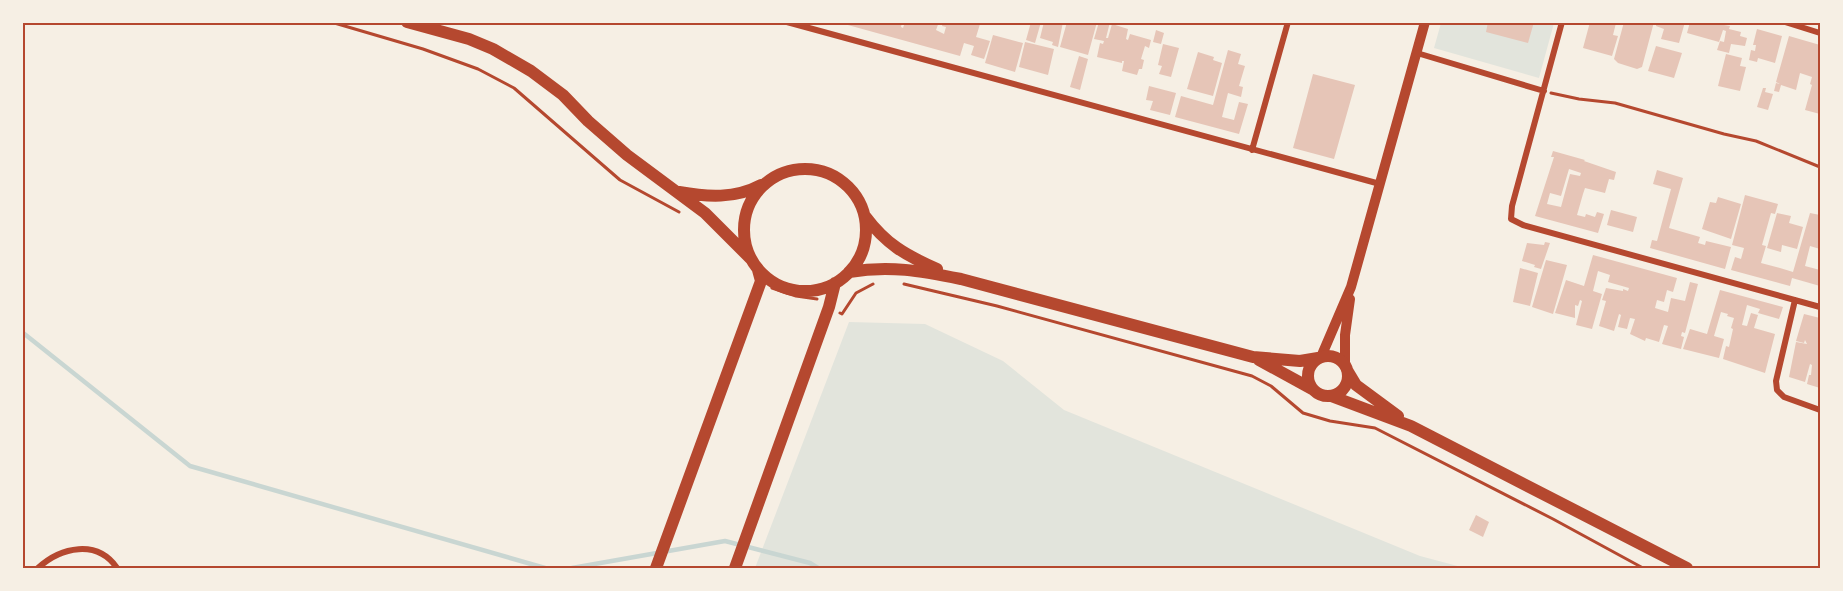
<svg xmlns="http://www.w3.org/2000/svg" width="1843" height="591" viewBox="0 0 1843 591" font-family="Cabin,sans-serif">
<rect width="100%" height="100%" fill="#f6efe4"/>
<path fill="#e2e4dc" d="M1441,23H1554L1539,78L1434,48Z
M849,322L925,324L1003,361L1064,410L1420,556L1465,568H755Z"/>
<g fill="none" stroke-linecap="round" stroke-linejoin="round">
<path stroke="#c9d6d2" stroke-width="4.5" d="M22,332L190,466L545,568
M572,568L725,541L810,563L818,568"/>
</g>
<path fill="#e6c5b7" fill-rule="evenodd" d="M837,22H902L901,27L903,28L905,22H939L936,30L944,34L946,27L942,26L943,22H974L980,24L976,37L990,41L984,59L971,55L974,46L964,43L960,56Z
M1031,22H1041L1035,43L1026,40Z
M1044,22H1063L1058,47L1052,45L1053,42L1040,38Z
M1067,22H1097L1088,55L1060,47Z
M1099,22H1110L1106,38H1108L1112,24L1128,29L1126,39L1128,40L1130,34L1151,40L1149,48L1145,46L1141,59L1144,60L1142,69H1139L1137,75L1122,71L1124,61H1122V63L1097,57L1100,43L1103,44L1104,41L1094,39Z
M1488,22H1534L1528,43L1486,32Z
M1590,22H1622L1621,25L1616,23L1613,35L1618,36L1612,56L1583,48Z
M1624,22H1654L1642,67L1637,69L1618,63L1614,59Z
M1657,22H1685L1679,43L1661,39L1664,29L1656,26Z
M1690,22H1725L1724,25L1730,26L1729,29L1741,32L1740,36L1747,38L1745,46L1731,44L1729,53L1717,50L1720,41L1724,42L1726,31L1723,30L1719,42L1687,33Z
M1757,29L1782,36L1775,63L1758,58L1757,62L1749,60L1751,50L1755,51L1756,45H1753Z
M1156,30L1164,33L1161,44L1153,42Z
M993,35L1023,43L1015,72L985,63Z
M1789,36L1820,45V114L1805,110L1812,85L1810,84L1812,77L1800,73L1796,90L1781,85L1779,92L1774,91L1776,83L1780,84L1776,82Z
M1025,42L1054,49L1048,75L1019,67Z
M1163,44L1179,48L1171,77L1159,74L1162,66L1158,65Z
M1656,46L1682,53L1674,78L1648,71Z
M1228,50L1241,54L1238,64L1245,66L1239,86L1243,87L1241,97L1228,93L1222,117L1234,120L1239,102L1248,104L1239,134L1175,117L1181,96L1213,105Z
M1198,52L1214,57L1213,60L1222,63L1213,96L1187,89Z
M1726,54L1742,58L1740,66L1746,67L1740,91L1718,86Z
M1079,56L1088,59L1080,90L1070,87Z
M1313,74L1355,85L1334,159L1293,148Z
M1149,86L1176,93L1170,115L1150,110L1153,101L1146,100Z
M1763,88H1766L1765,92L1773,94L1768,110L1757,107Z
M1553,151L1585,160L1584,161L1616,172L1614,180L1609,179L1605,193L1585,188L1583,194L1577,215L1585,217L1586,214L1595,217L1597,212L1604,214L1598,233L1535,216L1554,157H1551ZM1569,169L1581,173L1580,176L1570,174L1561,207L1547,204L1550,193L1561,196Z
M1657,170L1683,178L1669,228L1700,237L1698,243L1705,245L1706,241L1731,247L1725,269L1650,248L1652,240L1657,241L1671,189L1653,184Z
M1745,195L1778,204L1775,214L1771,213L1762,245L1766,246L1761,263L1780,268L1793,272L1810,213L1820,215V249L1810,246L1805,266L1820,270V286L1792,278L1790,286L1731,270L1735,257L1741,259L1744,248L1732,245Z
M1718,197L1741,204L1731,239L1702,229L1710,202L1716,203Z
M1611,210L1637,217L1633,232L1607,225Z
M1777,213L1791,216L1789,223L1803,227L1797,249L1782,245L1781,252L1767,248Z
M1545,242L1550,243L1541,269L1534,267L1535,265L1522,261L1527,243L1544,245Z
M1593,255L1677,278L1673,292L1667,290L1664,302L1657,300L1655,308L1668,312L1671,298L1685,301L1690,282L1698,284L1685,333L1682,332L1681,336L1684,337L1681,349L1662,344L1668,326L1664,325L1659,342L1646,338L1645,341L1630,334L1635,319L1630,318L1627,329L1618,327L1621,315L1619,314L1614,331L1599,326L1606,301L1602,300L1606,288L1623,291V289L1628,291L1629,288L1608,282L1610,275L1598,271L1593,291L1602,294L1592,329L1576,325L1582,301L1580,300L1578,306L1575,305V318L1555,313L1566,280L1584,286Z
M1546,260L1567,265L1553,314L1532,307Z
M1520,268L1538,273L1530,306L1513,302Z
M1720,290L1783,307L1779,319L1758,313L1760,309L1747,305L1742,325L1747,326L1751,313L1758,315L1754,328L1775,334L1765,373L1723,359L1726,346L1729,347L1733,329L1731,328L1734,318L1727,316L1728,314L1721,312L1714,336L1724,339L1719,358L1683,349L1690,329L1707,334Z
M1804,314L1820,318V388L1807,384L1809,375H1811L1812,365L1810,364L1805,382L1789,377L1796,342L1807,344L1805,340L1804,343L1796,341Z
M1476,515L1489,522L1483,537L1469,530Z"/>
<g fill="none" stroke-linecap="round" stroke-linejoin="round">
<path stroke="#b5482f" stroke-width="3" d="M331,22L423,49L478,69L514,88L620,180L679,212
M1551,93L1579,99L1615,103L1724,134L1756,141L1820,167
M904,284L997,306L1252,376L1271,386L1303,413L1330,421L1375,428L1553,519L1643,568
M772,288L796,296L817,299
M840,313L842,314L856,293L873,284"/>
<path stroke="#b5482f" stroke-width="6" d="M787,22L1380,184
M1562,22L1512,206L1511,219L1523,225L1820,307
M1785,22L1820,33
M1417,53L1544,91
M1252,150L1288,22
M1795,300L1776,381L1777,390L1784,397L1820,410
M38,568C61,547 97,539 117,568"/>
<path stroke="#b5482f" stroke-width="10" d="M1321,357L1351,287L1425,22
M1345,365V335L1350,299"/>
<path stroke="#b5482f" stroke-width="12" d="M407,22L469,39L493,49L531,71L563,95L588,121L627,155L705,213L751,259
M744 230a61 61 0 1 1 122 0a61 61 0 1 1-122 0Z
M679,192C707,197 735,199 761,185
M865,216C886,244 905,255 937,269
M849,272C890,265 921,271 961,279L1253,357L1300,361L1318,358
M1308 376a20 20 0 1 1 40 0a20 20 0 1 1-40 0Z
M1259,360L1312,389
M1347,370L1356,385L1398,416
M1331,396L1411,426L1687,568
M656,568L761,281L758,270
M735,568L829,307L835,283"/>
</g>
<rect width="1843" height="591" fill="none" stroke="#f6efe4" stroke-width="48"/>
<rect x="24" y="24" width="1795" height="543" fill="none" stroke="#b5482f" stroke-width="2"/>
</svg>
